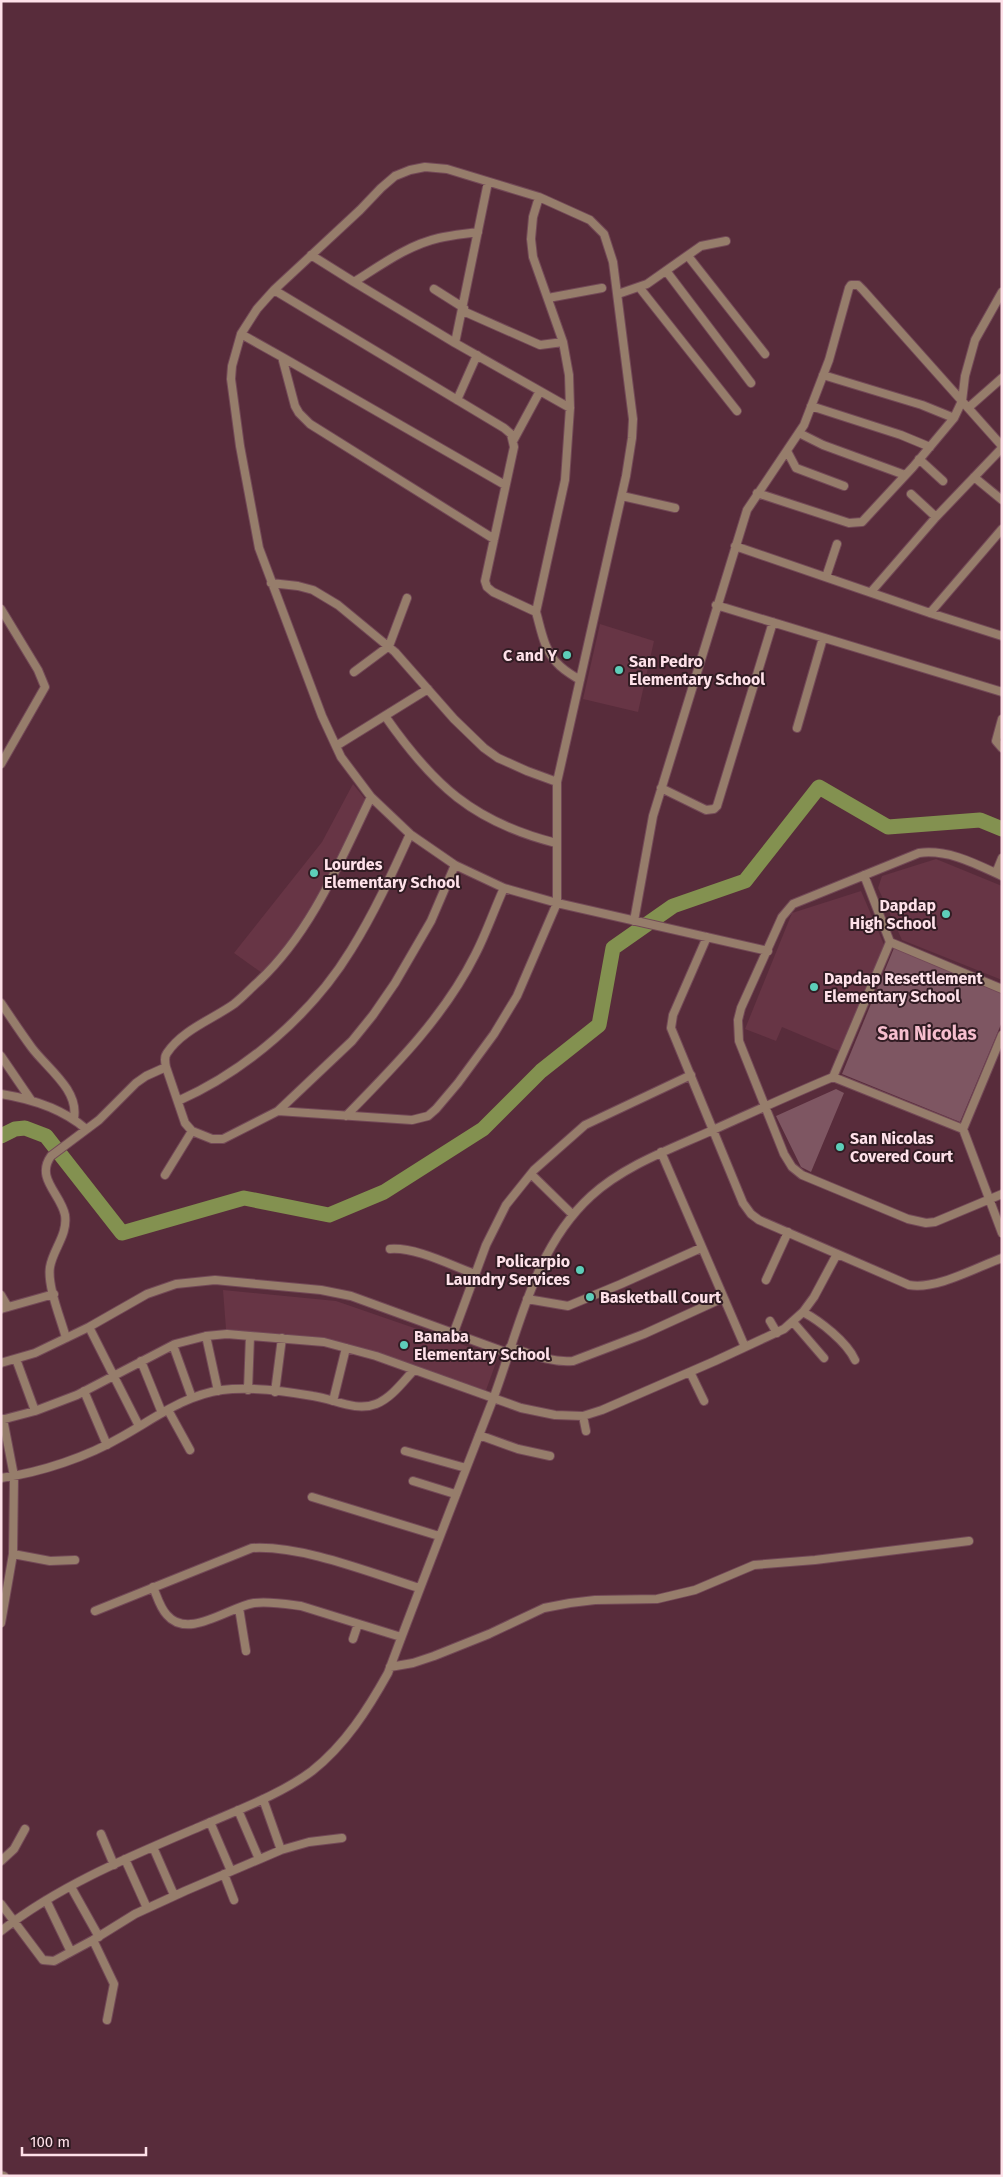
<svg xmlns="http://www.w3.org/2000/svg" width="1003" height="2177" viewBox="0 0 1003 2177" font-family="'Fira Sans',sans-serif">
<rect width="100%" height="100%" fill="#582c3b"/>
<path fill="#673545" d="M600,624L654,641L638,712L583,699Z
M353,784L365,799L316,904L298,934L262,973L234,953L322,842Z
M936,859L1002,886V980L902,940L878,888L882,876Z
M861,891L885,947L839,1051L782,1027L776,1041L745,1029L792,913Z
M223,1290L336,1301L498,1357L485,1393L313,1338L226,1329Z"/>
<path fill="#7e5662" d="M894,948L1002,992V1022L960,1122L842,1074Z
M836,1089L844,1093L811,1172L801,1167L776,1116Z"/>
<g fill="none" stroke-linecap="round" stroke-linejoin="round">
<path stroke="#839150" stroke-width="15" d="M1,1136L15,1129L25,1128L46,1136L122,1233L244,1198L329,1215L384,1192L483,1129L541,1071L599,1025L613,948L673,906L745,881L819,787L888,827L980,820L1002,829"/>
<g stroke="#734957" stroke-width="10">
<path id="minor" d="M488,182L455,343L570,408
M311,255L354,282
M688,256L765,354
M667,272L751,383
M639,287L737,411
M434,289L464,308
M274,290L504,428L511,434L514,447L485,581L487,587L493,592L536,612C541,629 544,650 557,663C563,670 572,675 580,680
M618,294L647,284L701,246L726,241
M548,298L602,288
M463,311L540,345L563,342
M241,334L282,357L295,406L299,413L310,424L494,539
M455,343L354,282C381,265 408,245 439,238C452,235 465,234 478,232
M282,357L505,485
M823,375L922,405L954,418
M457,400L477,355
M811,406L901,435L930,447
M968,408L1002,378
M799,433L823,445L905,475
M513,441L540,391
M787,451L796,468L844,486
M919,459L943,481
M974,477L1002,500
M757,493L849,523L862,522L913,467L954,418L962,401L965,376L975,340L1002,292
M911,494L936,517
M622,496L675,508
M735,546L930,613L1002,636
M826,577L837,544
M271,583L298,586L313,590L338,605L395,652L454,719L484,748L498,758L527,771L557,782
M871,592L936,517L1002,448
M716,605L1002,692
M1,609L38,670L45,687L1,764
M536,612L565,480L570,408L569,375L563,342L533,257L531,239L533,217L539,197
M930,613L1002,529
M354,672L389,646L407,598
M385,716C433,785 473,822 556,843
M1002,719L996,741L1002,748
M797,728L823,638
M336,746L428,689
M661,788L706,810L714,809L717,806L773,622
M996,873L1002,858
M864,875L890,942
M1002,876C976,864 948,849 919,853L793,904L782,917L741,1008L738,1020L739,1041L784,1154L792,1167L802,1175L908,1219L926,1223L935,1222L1002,1194
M634,921L653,816L747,510L804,425L829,360L849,288L851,285H858L863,290L1002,446
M707,937L673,1015L671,1028L743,1203L751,1214L759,1220L909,1285C936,1290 975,1268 1002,1258
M1,1003C11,1018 21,1033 32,1048C47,1068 79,1090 74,1118
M1002,1035L963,1129L1002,1233
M1,1056L31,1100
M166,1067L185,1123L192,1131L212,1139H223L278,1111L412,1120L428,1116L436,1109L458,1083L494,1034L517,996L557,903V782L626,476L632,438L633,419L613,262L604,234L590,220L539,197L447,169L425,167L410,170L395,176L381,188L360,210L274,290L257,309L241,334L232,366L231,379L240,446L259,548L322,716L341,757L371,797L410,834L455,865L504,888L557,903L768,951
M1,1094C32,1099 63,1109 86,1129
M178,1101C246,1071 312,1014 351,950C374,913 392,874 410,834
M278,1111L352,1041L373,1015L395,983L431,921L455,865
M346,1116C394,1067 444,1017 475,955C486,934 494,910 504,888
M963,1129L833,1077L890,942L1002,989
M661,1152L745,1347
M531,1174L573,1215
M165,1175L192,1131
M390,1249C416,1247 450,1265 475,1274
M766,1280L788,1232
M1,1295L8,1307
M527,1299L568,1306L621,1284L701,1248
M1,1309L54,1294
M803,1312C820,1321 847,1342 855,1360
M770,1321L777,1333
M793,1322L824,1358
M89,1327L139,1426
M454,1332L486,1245L506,1205L534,1170L585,1125L691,1075
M206,1336L218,1391
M66,1338C61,1319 47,1286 50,1267C53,1249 68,1235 65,1215C61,1194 35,1178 51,1156L99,1120L136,1083L146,1076L166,1067C165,1062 164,1057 167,1053C182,1030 213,1019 234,1004C243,997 251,988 259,981C312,931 340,861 371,797
M173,1345L192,1398
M510,1347C531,1354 551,1363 573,1361L644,1334L723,1298
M16,1359L35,1411
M141,1361L162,1413
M1,1363L35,1353L89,1327L147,1294L176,1284L215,1280L321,1290L351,1296L508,1353
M690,1372L704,1401
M248,1390L250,1336
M84,1391L107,1445
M275,1392L282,1338
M333,1401L346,1348
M168,1410L190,1450
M583,1416L586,1431
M1,1420L35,1411L77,1395L175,1344L206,1336L227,1334L324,1342L376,1356L521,1408L555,1415L583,1416L602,1410L715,1361L784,1329L803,1312L814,1297L837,1254
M479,1435L518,1449L550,1456
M405,1451L466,1468
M1,1478C42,1472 87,1457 123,1436C155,1418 185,1395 222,1390C251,1386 285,1391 313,1396C334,1399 356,1412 376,1404C391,1398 402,1383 413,1371
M413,1481L455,1494
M312,1497L439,1536
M13,1554L50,1561L75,1560
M153,1587C157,1596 160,1608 167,1615C188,1640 229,1607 254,1603C269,1601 286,1604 301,1606L401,1637
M239,1608L246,1651
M95,1611L252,1548C302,1545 371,1573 419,1588
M1,1623L13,1554L14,1476L3,1419
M353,1639L358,1624
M390,1667L413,1663L434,1656L489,1634L544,1608L570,1603L595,1600L657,1599L695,1590L754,1565L815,1560L969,1541
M263,1799L281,1850
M238,1810L259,1859
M210,1822L231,1871
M101,1834L114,1865
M153,1847L174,1895
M125,1859L147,1908
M1,1861L14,1849L25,1829
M224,1874L234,1900
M71,1887L99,1937
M46,1900L71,1952
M1,1904L43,1960L54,1961L93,1940L135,1914L185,1891L281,1850L309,1842L342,1838
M1,1931C60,1885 131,1856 199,1827C235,1811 280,1795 312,1771C345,1745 368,1709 388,1673C422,1582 457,1492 492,1402C519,1331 533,1249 591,1196C625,1165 671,1149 713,1130C753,1112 792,1094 833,1077
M93,1940L114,1984L107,2020
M1,2175L4,2176"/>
</g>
<use href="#minor" stroke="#967d6b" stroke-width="8"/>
</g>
<g fill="#5dceb9" stroke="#311c23" stroke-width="2">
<circle cx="567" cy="655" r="5"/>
<circle cx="619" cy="670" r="5"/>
<circle cx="314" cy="873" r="5"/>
<circle cx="946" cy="914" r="5"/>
<circle cx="814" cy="987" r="5"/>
<circle cx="840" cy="1147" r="5"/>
<circle cx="580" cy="1270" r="5"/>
<circle cx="590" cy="1297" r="5"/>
<circle cx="404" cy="1345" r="5"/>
</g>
<g text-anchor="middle" stroke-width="4" stroke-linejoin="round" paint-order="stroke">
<g font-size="16" font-weight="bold" fill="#fee1e9" stroke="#311c23" text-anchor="start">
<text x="557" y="661" text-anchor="end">C and Y</text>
<text x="629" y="667">San Pedro<tspan x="629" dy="18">Elementary School</tspan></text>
<text x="324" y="870">Lourdes<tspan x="324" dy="18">Elementary School</tspan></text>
<text x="936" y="911" text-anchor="end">Dapdap<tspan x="936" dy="18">High School</tspan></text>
<text x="824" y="984">Dapdap Resettlement<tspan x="824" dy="18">Elementary School</tspan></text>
<text x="850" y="1144">San Nicolas<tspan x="850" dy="18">Covered Court</tspan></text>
<text x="570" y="1267" text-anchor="end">Policarpio<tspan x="570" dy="18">Laundry Services</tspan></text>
<text x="600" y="1303">Basketball Court</text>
<text x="414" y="1342">Banaba<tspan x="414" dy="18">Elementary School</tspan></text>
</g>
<g font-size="19" font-weight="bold" fill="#f6bece" stroke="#311c23">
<text x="927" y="1040">San Nicolas</text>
</g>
</g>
<rect width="1003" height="2177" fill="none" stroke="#fee1e9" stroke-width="5"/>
<path d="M22 2147v8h124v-8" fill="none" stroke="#fee1e9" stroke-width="2.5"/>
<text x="30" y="2147" font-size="15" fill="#fee1e9" stroke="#311c23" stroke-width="4" paint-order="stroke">100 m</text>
</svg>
